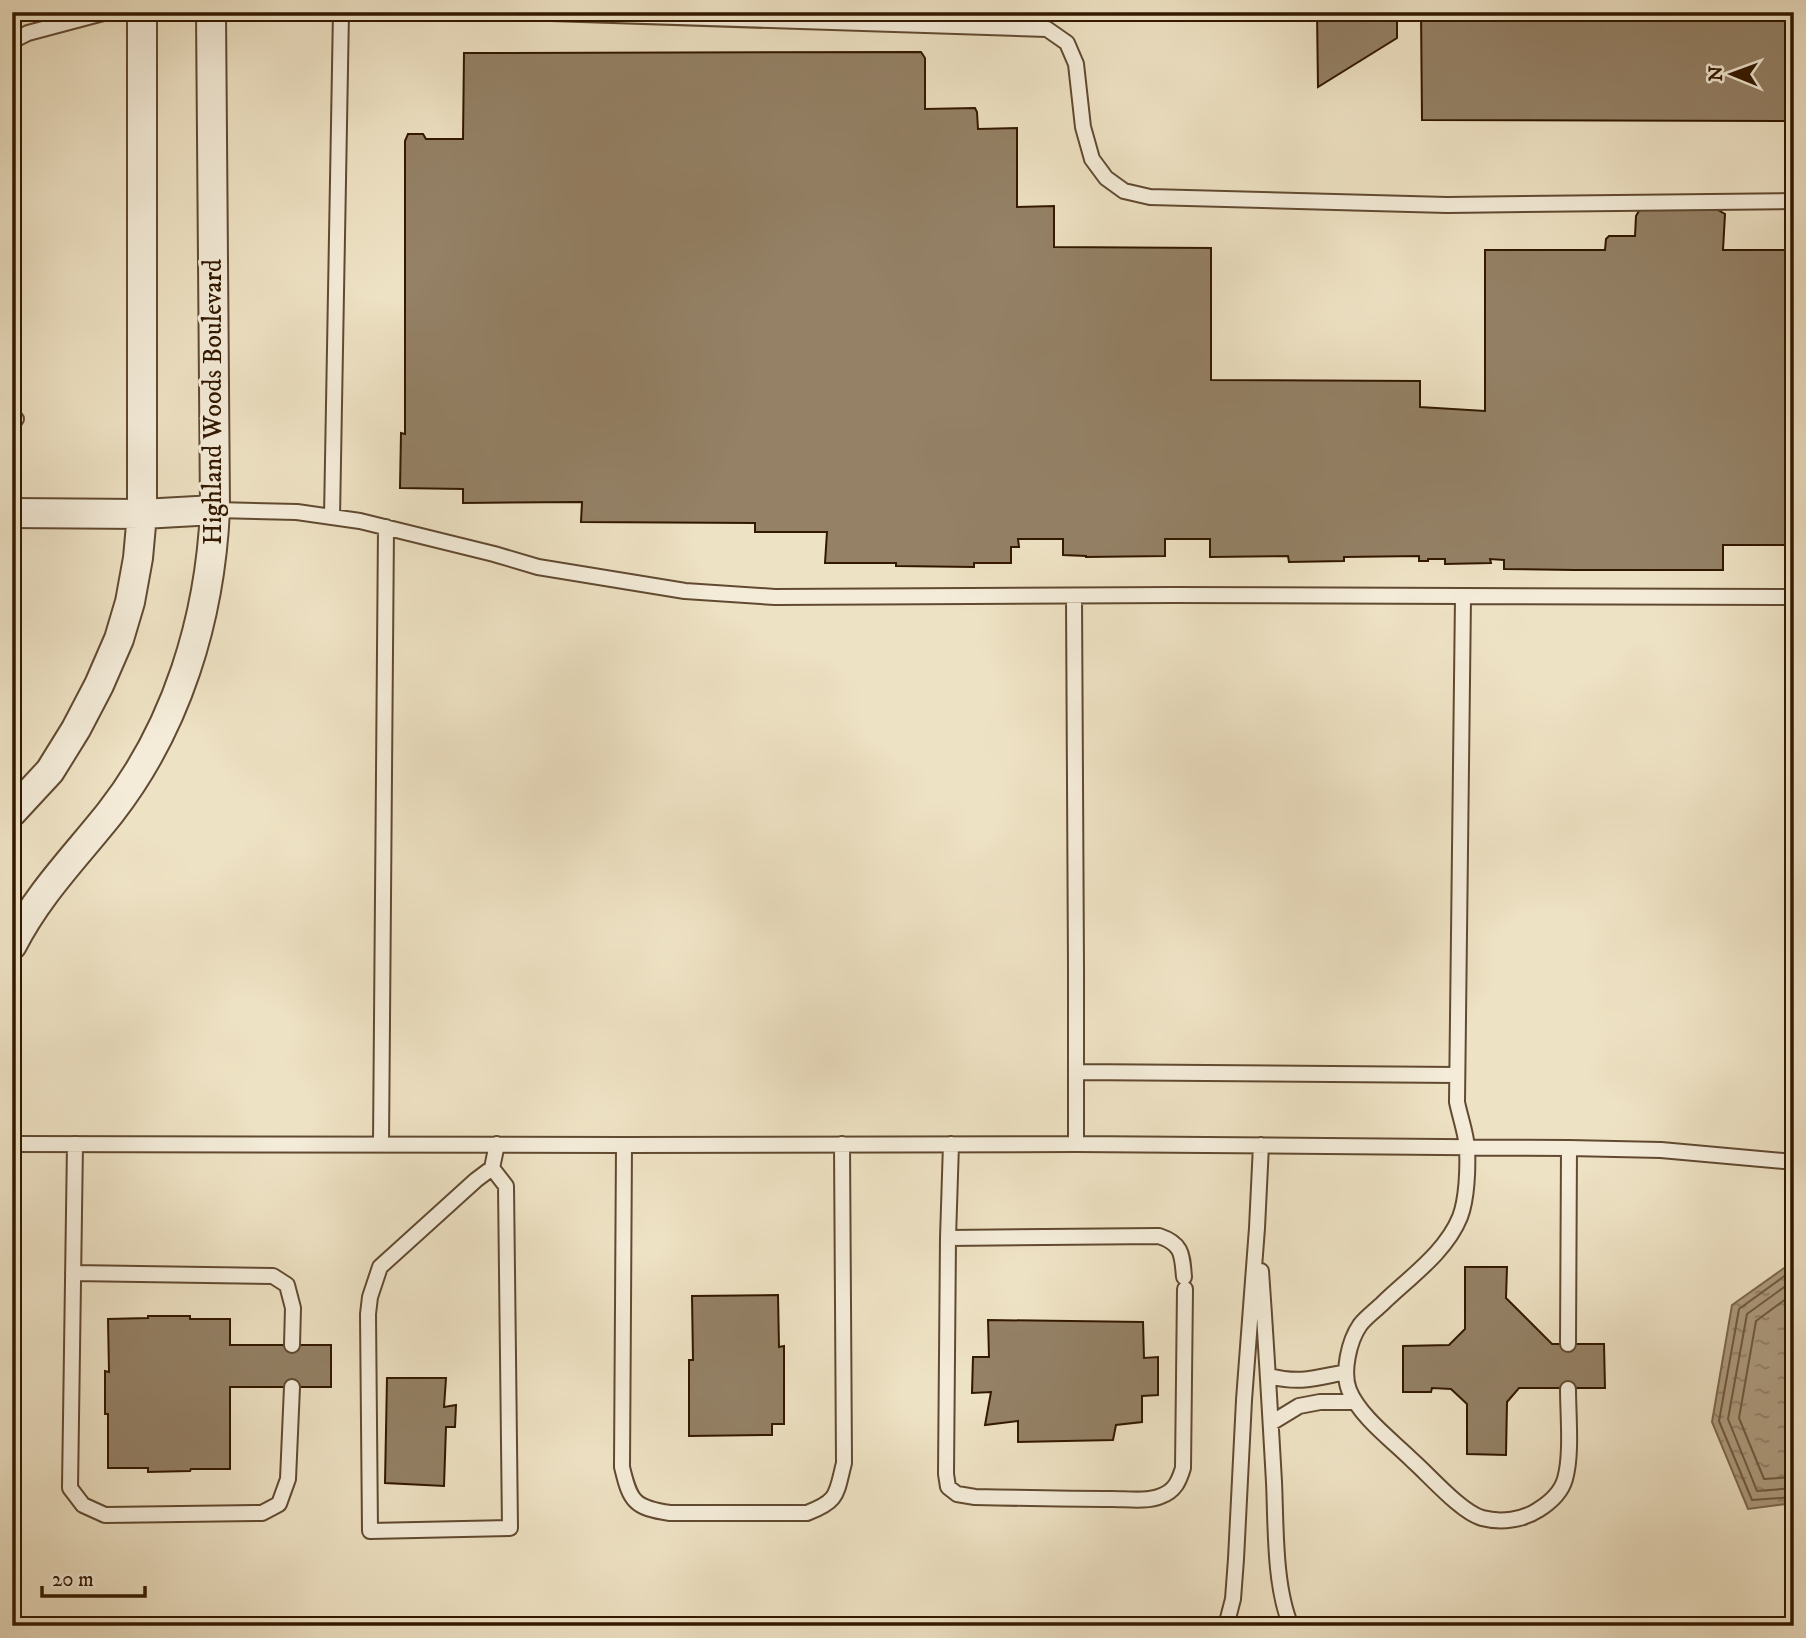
<svg xmlns="http://www.w3.org/2000/svg" width="1806" height="1638" viewBox="0 0 1806 1638" font-family="'IM FELL DW Pica',serif">
<defs>
<pattern id="water-ripples" width="26" height="14" patternUnits="userSpaceOnUse" patternTransform="scale(1.75)"><rect width="26" height="14" fill="#ae9d81"/><path d="M2 4q2-2 4 0t4 0M15 11q2-2 4 0t4 0" fill="none" stroke="#8e7f67"/></pattern>
</defs>
<rect width="100%" height="100%" fill="#eee2c4"/>
<filter id="stains"><feTurbulence type="fractalNoise" baseFrequency=".00286" numOctaves="4"/><feColorMatrix values="0 0 0 0 .2 0 0 0 0 .09 0 0 0 0 .02 0 0 0 .5 -.17"/></filter>
<radialGradient id="worn" r=".72"><stop offset=".6" stop-color="#630" stop-opacity="0"/><stop offset="1" stop-color="#630" stop-opacity=".3"/></radialGradient>
<path fill="url(#water-ripples)" stroke="#7c684d" stroke-width="2" d="M1794,1261V1503L1748,1509L1712,1422L1732,1305Z"/>
<g fill="none" stroke-linecap="round" stroke-linejoin="round">
<path stroke="#705a40" stroke-width="2" d="M1794,1269L1739,1309L1719,1421L1752,1500L1794,1497
M1794,1280L1747,1314L1728,1419L1757,1491L1794,1488
M1794,1293L1756,1321L1739,1418L1764,1479L1794,1477"/>
</g>
<path fill="#948166" stroke="#321800" stroke-width="2" d="M1317,12H1397V38L1318,87Z
M1421,12H1794V121L1422,120Z
M921,52L925,58V109L975,108L977,112L978,129L1017,128V207L1054,206V247L1211,248V380L1420,381V407L1485,411V250H1605L1606,239L1609,236H1635L1636,216L1640,209L1718,210L1725,214L1723,250H1794V545H1723V570H1575L1504,569V560L1490,559L1491,563L1445,564V559H1428V561H1419V556L1344,557V561L1289,562L1288,556L1210,557V539H1165V556L1086,557V556L1063,555V539H1018L1019,547H1011V563H974V567L896,566V563H825L827,532H755V523L581,522L582,502L463,503V489L400,488L401,433L405,434V141L408,134H423L426,139H463L464,53Z
M1465,1267H1507L1506,1298L1552,1344H1604L1605,1388H1519L1507,1402L1506,1455L1467,1454V1404L1451,1389L1432,1388L1431,1392H1403V1346L1449,1345L1465,1329Z
M778,1295L779,1347L784,1346V1424H772V1435L689,1436V1360H693L692,1296Z
M148,1316H190V1319H230V1345H331V1387H230V1469H191L190,1471L148,1472V1468H108V1414H105V1371L109,1372L108,1319L148,1318Z
M988,1320L1143,1322L1144,1358L1158,1357V1395L1142,1396V1422L1116,1425L1113,1440L1018,1442V1421L985,1425L991,1392L972,1393L973,1357H989Z
M387,1378H446L444,1407L456,1405L455,1427H446L444,1486L385,1483Z"/>
<g fill="none" stroke-linecap="round" stroke-linejoin="round">
<g stroke="#614a31" stroke-width="18">
<path id="service" d="M520,12L1047,29L1067,43L1076,64L1083,127L1092,159L1106,178L1124,191L1150,197L1447,205L1794,201
M12,41L28,33L107,12
M12,419H16
M215,510L297,512L360,521L494,554L538,567L685,591L775,597L1173,595L1794,597
M332,517L341,12
M1074,596L1076,967V1144
M1463,597L1457,1102C1460,1117 1466,1133 1467,1148C1468,1168 1467,1199 1460,1217C1446,1252 1410,1277 1383,1303C1376,1310 1366,1317 1360,1325C1349,1341 1342,1372 1349,1390C1360,1417 1393,1441 1413,1461C1430,1476 1461,1512 1482,1518C1501,1523 1523,1520 1538,1510C1551,1502 1561,1493 1565,1479C1572,1455 1568,1414 1568,1389
M1076,1072L1457,1075
M12,1144L624,1145L1076,1144L1569,1148L1661,1150L1794,1162
M75,1144L70,1488L83,1505L105,1515L262,1513L279,1504L288,1479L292,1387
M381,1144L386,527
M624,1145L622,1467C630,1501 634,1508 670,1513H807C839,1501 836,1494 844,1463L842,1144
M492,1168L476,1180L380,1267L370,1297L368,1314L370,1531L510,1528L506,1186L492,1168L497,1144
M948,1238L951,1144
M1261,1271C1266,1341 1270,1411 1274,1482C1276,1525 1274,1586 1291,1626
M73,1273L273,1276L287,1285L293,1308L292,1345
M1184,1277C1182,1255 1183,1244 1159,1236L948,1238L946,1474L948,1487L957,1494L975,1497C1021,1498 1067,1499 1112,1499C1127,1499 1147,1502 1161,1496C1175,1491 1179,1481 1183,1468L1185,1289
M1568,1344L1569,1148
M1269,1376C1300,1384 1315,1378 1346,1372
M1271,1423L1299,1406L1320,1402H1355
M1226,1626L1233,1599L1236,1559L1244,1400L1257,1228L1261,1145"/>
</g>
<g stroke="#614a31" stroke-width="32">
<path id="minor" d="M12,513L142,514L215,510
M12,812L50,771L76,729L99,685L119,639L130,602L138,558L142,514V12
M12,945C38,894 75,857 110,813C177,727 210,619 215,510L211,12"/>
</g>
<use href="#service" stroke="#f4ecd9" stroke-width="14"/>
<use href="#minor" stroke="#f4ecd9" stroke-width="28"/>
</g>
<g text-anchor="middle" stroke-width="6" stroke-linejoin="round" paint-order="stroke">
<g font-size="26" fill="#321800" stroke="#f4ecd9">
<text transform="translate(212 402) rotate(-90)" y="9">Highland Woods Boulevard</text>
</g>
</g>
<rect width="1806" height="1638" fill="none" stroke="#eee2c4" stroke-width="42"/>
<rect x="14" y="14" width="1778" height="1610" fill="none" stroke="#321800" stroke-width="3.5"/>
<rect x="21" y="21" width="1764" height="1596" fill="none" stroke="#321800" stroke-width="2"/>
<g transform="translate(1732 74) rotate(271)" stroke="#f4ecd9" stroke-width="5" paint-order="stroke">
<path d="M0-5L12 26L0 18L-12 26Z" fill="#321800"/>
<text y="-10" font-size="19" font-weight="bold" text-anchor="middle" fill="#321800">N</text>
</g>
<path d="M42 1586v10h103v-10" fill="none" stroke="#321800" stroke-width="3.5"/>
<text x="52" y="1586" font-size="21" fill="#321800" stroke="#f4ecd9" stroke-width="5" paint-order="stroke">20 m</text>
<rect width="100%" height="100%" filter="url(#stains)"/>
<rect width="100%" height="100%" fill="url(#worn)"/>
</svg>
